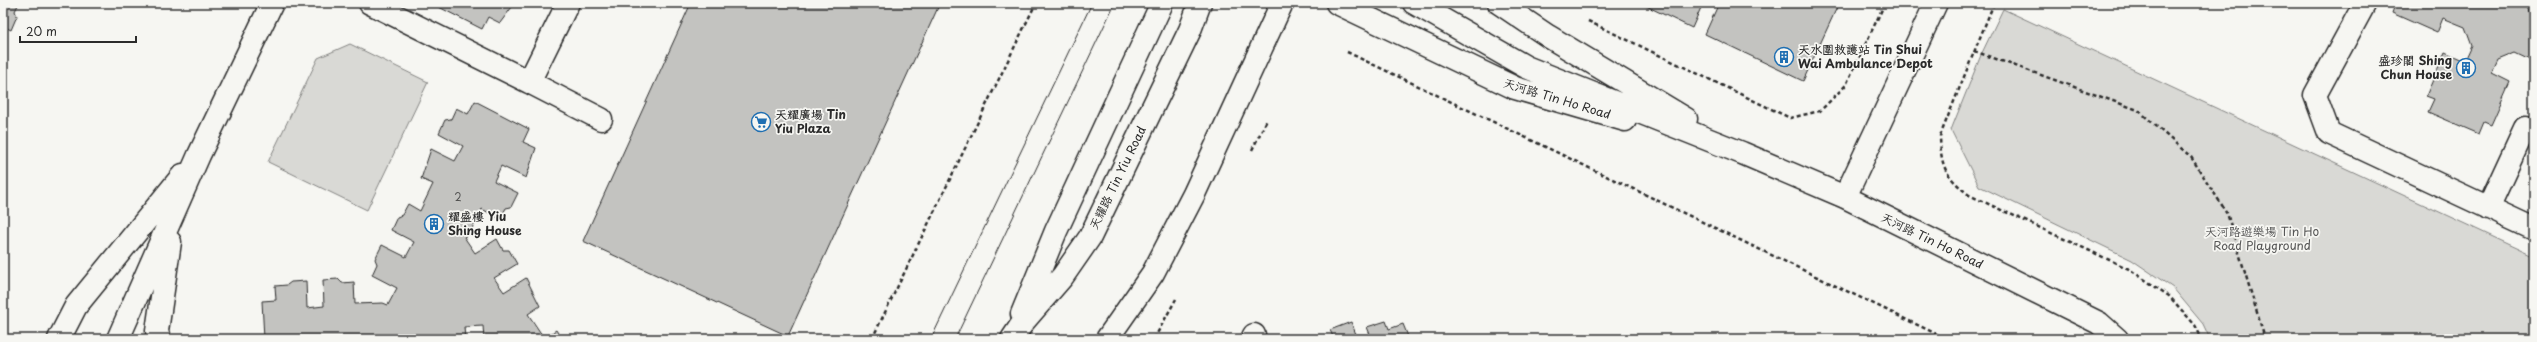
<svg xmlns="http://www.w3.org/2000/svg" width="2537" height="342" viewBox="0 0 2537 342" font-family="'Playpen Sans','LXGW WenKai TC',sans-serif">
<rect width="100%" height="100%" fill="#f6f6f2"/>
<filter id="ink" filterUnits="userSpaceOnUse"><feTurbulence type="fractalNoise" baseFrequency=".025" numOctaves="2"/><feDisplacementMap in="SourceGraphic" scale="8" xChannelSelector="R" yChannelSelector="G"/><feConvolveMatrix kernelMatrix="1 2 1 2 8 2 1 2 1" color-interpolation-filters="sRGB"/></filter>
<g filter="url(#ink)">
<path fill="#d9d9d5" stroke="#828280" d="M2003,9L2534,256V339H2210L2203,324L2173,288L2132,260L1979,186L1951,130L1981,55Z
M350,44L428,82L367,210L268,162L318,58Z"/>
<path fill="#c3c3c0" stroke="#2b2b2b" d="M3,3H19L15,11L17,16L11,30L3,26Z
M431,3H515L500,23L488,17L482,29Z
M691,3H940L788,336L583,241Z
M1640,3H1703L1692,28Z
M1719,3H1839L1803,81L1705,34Z
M2390,3H2526L2531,18L2534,19V62L2515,53L2498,60L2492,73L2510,82L2491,125L2484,122L2479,134L2428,112L2434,99L2426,96L2445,52L2465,61L2472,46L2465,27L2443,18L2437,33L2392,13L2395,5Z
M475,101L529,129L523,142L536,148L526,178L501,166L494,181L518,193L511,207L506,208L500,219L482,209L469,234L464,237L475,253L497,239L503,250H509L517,264L494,278L504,292L526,278L540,306L528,314L544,338L556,330L562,339H484L483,326L464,327L465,339H264L262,301L276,300L275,286L287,285L291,282L306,281L307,308L324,306L323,280L338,279L342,283L354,282L355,304L383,303L388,305L397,288L372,275L377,264L375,259L382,245L406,257L414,242L391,230L397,217L402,215L408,204L420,211L433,184L421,179L431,149L455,161L463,146L439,133L445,120L451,119L456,108L468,114Z
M1386,321L1389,329L1403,324L1409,339H1372L1367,327Z
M1351,322L1358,339H1334L1330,330Z"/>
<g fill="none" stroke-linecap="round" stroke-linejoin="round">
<g stroke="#2b2b2b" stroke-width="25">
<path id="lane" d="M370,3L529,82L568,3
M2365,3L2315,95L2329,133L2534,229
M529,82L601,119
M2488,208L2525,128L2534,132
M59,339L76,306L183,175
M118,339L199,155L272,3
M159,339L157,331L170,242
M1252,339L1254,335"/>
</g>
<g stroke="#2b2b2b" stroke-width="25">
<path id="street" d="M1337,3L1515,88L1625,120
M1414,3L1526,67L1742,153L1845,197L2099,323L2117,339
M1499,3L1548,36L1686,119
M1845,197L1936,3"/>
</g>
<g stroke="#2b2b2b" stroke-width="25">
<path id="secondary" d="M1022,314L1056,231L1162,3
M1012,339L1024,321L1063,276L1090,237L1190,30L1200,3
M1107,339L1153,273L1194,194L1282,3"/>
</g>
<path stroke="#2b2b2b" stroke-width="2.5" stroke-dasharray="4 3" stroke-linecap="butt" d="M1994,3L1940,136C1941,168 1945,175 1969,195L2129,269L2169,296L2195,325L2202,339
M1588,21L1790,118L1820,111L1846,85L1885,3
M1974,51L2138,110L2191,157L2227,213L2265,339
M1347,52L1947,339
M1252,150L1267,120
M872,339L1036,3
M1154,339L1176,299"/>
<use href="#lane" stroke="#f6f6f2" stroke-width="22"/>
<use href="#street" stroke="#f6f6f2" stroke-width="22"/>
<use href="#secondary" stroke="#f6f6f2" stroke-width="22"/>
<path stroke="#2b2b2b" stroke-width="1" d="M931,339L1092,3
M955,339L1115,3"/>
</g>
</g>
<defs>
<g id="building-ring" transform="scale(1)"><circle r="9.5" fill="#f6f6f2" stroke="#1f6fb2" stroke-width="1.5"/><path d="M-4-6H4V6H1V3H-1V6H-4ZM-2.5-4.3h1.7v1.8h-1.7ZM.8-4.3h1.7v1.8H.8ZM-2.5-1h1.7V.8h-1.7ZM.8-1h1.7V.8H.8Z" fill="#1f6fb2"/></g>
<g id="supermarket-ring" transform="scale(1)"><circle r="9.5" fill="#f6f6f2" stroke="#1f6fb2" stroke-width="1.5"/><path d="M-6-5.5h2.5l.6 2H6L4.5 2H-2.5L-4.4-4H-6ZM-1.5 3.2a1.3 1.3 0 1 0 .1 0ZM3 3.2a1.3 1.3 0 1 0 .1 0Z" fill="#1f6fb2"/></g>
</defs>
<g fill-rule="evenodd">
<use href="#building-ring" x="1784" y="57"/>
<use href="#building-ring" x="2466" y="68"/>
<use href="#supermarket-ring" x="761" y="122"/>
<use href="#building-ring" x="434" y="224"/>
</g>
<g text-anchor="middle" stroke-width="3.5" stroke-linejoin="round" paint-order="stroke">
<g font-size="10" fill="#515150">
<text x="458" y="201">2</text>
</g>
<g font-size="12" font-weight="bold" fill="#2b2b2b" stroke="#f6f6f2" text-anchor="start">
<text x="1798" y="54">天水圍救護站 Tin Shui<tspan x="1798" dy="14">Wai Ambulance Depot</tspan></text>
<text x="2452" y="65" text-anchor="end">盛珍閣 Shing<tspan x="2452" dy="14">Chun House</tspan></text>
<text x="775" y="119">天耀廣場 Tin<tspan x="775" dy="14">Yiu Plaza</tspan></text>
<text x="448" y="221">耀盛樓 Yiu<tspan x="448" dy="14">Shing House</tspan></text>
</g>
<g font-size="12" fill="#2b2b2b" stroke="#f6f6f2">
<text transform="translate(1557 99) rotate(17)" y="4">天河路 Tin Ho Road</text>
<text transform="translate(1118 178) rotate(-64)" y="4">天耀路 Tin Yiu Road</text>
<text transform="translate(1932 241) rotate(26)" y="4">天河路 Tin Ho Road</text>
</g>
<g font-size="12" fill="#565656" stroke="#f6f6f2">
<text x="2262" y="236">天河路遊樂場 Tin Ho<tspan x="2262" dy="14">Road Playground</tspan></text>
</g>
</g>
<rect width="2537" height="342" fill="none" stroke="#f6f6f2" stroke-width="16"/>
<rect x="8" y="8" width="2521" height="326" fill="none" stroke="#2b2b2b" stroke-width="1.5" filter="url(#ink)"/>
<path d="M20 36v6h116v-6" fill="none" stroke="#2b2b2b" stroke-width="2"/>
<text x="26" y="36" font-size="12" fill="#2b2b2b" stroke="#f6f6f2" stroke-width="3" paint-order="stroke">20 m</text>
</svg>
